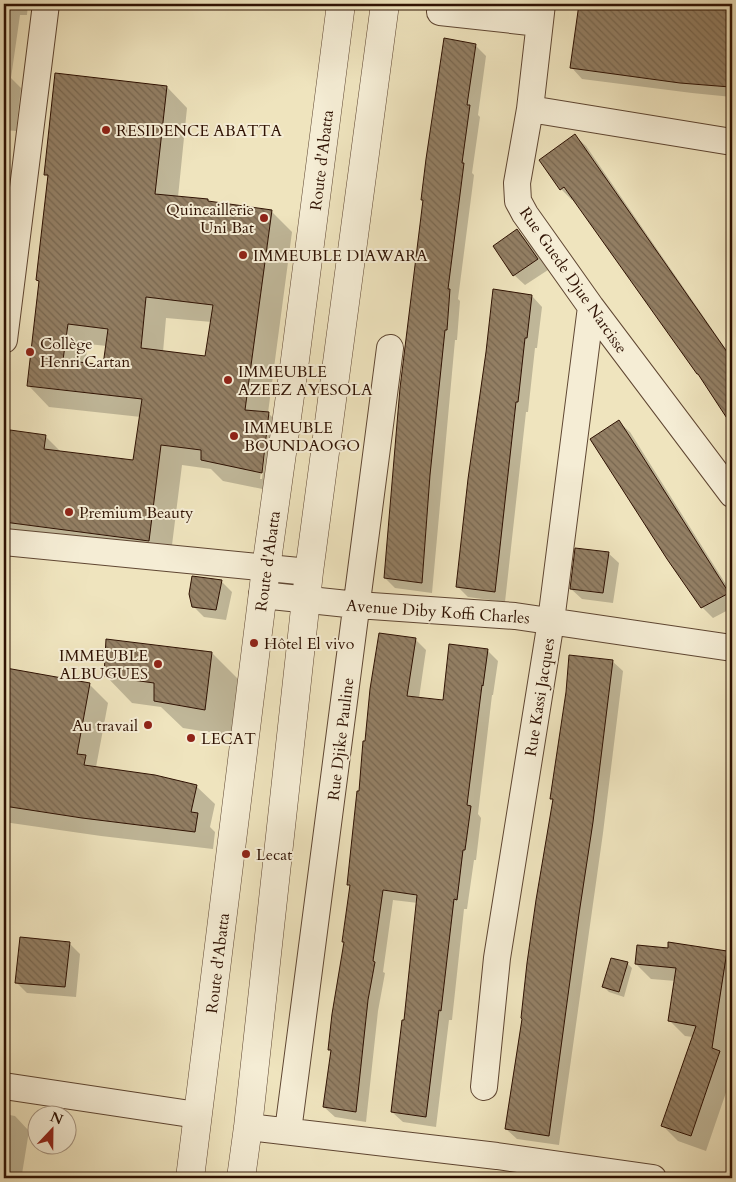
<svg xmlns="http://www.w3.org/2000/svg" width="736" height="1182" viewBox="0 0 736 1182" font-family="Cardo,serif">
<defs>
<pattern id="building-back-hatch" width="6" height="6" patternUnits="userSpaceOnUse" patternTransform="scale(1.25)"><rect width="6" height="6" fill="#937f64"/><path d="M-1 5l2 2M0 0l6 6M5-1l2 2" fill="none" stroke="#786750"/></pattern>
</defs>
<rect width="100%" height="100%" fill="#efe4be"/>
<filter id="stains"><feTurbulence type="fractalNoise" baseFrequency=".004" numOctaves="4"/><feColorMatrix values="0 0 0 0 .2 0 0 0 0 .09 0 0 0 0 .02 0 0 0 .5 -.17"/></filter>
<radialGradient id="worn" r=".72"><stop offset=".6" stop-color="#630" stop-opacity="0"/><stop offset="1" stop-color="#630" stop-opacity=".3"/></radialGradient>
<path fill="#0003" fill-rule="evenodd" d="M4,4H28L27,15H20L11,78L21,88L16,131L4,130Z
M580,4H732V97L692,93L582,79L572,68Z
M475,45L486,56L478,115L480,117L472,173L474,175L458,299L460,301L457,340H455L432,593L395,588L385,578L424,201L422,200Z
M167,87L187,108L178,197L271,211L292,232L268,413L289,434L282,493L223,481L211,469L182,465L170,561L21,542L4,525V491L11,432L45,436L61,452L134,461L141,417L49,407L29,386L40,283L37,280L49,178L45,174ZM166,318L212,322L206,358L163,352ZM88,344L107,346L104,366L85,364ZM266,430H268L262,479H260Z
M575,136L586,146L732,358V423L703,379L574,198L572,200L561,189L541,160Z
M4,182L14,193L4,239Z
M517,231L528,241L548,270L525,285L514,275Z
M532,296L542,307L537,348H535L528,412H526L505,602L468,597L457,586Z
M619,422L630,432L732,594V608L713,618L702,607Z
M608,553L619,563L613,603L582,599L571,589Z
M222,582L232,592L226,620L204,617L193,606Z
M415,639L426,650L419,698L444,701L487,650L498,661L493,695H492L478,814L481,818L476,860H474L467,909H464L452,1020H449L436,1127L403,1122L392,1112L405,1022L418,903L393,900L383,972L385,973L378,1011L366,1122L335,1117L324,1107L332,1052L330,1049L345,943L351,886L349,884L360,793Z
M107,640L212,653L239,680L232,736L183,728L161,707L132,703L105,675Z
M612,661L623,671L603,833L559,1145L517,1139L506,1129L554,801L551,799Z
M7,669L89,684L108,703L96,767L196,786L215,804L210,827L215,832L213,849L101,836L4,822V687Z
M69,943L80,954L76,997L27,993L17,983Z
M669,949L726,952L732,958V1029L728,1060L732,1064V1075L706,1151L678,1141L663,1126L693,1037L685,1036L670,1021L676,981L651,979L636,964Z
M627,963L632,968L624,997L609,992L604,987Z
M4,1114L15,1116L29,1131L22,1174L17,1173L16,1178H4Z"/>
<path fill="url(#building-back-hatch)" stroke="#2f1203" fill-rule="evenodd" d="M579,4H732V55L730,87L680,83L570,68Z
M444,38L476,44L467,105H470L462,163H464L448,289H450L447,330H445L430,475L422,583L384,578L400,388L423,200H421L426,159Z
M55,73L167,86L155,194L208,199V201L272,210L245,410L269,412L262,473L201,460V450L161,445L149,541L4,522V481L10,430L46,435L44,449L133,460L142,399L27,386L39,281L36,280L48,175H44ZM146,297L213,305L205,356L141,348ZM68,324L108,329L103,365L63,360Z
M575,134L732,359V426L698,374H697L564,187L560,190L539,160Z
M517,229L538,259L513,276L493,246Z
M493,289L532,295L527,338H525L518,402H516L495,592L456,587L468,479L486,352Z
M619,420L641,454L729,593L701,608L667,559L590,439Z
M575,548L609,552L603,593L570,589Z
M192,576L222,580L216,610L192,607L189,594Z
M379,633L416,638L407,696L443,700L449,644L488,649L483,686L482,685L467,805L471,806L465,850H463L457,900L454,899L441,1011L439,1010L426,1117L391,1112L402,1020H404L417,895L383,890L373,961L375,962L368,1000L356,1112L323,1107L331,1050H328L332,1014L344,942H342L350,885H347L357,791H359L363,741H365L370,689Z
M106,639L212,652L205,710L154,701V683L104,676Z
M569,655L613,660L593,822L579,914L549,1136L505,1129L522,1019L521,1018L527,963L536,900L553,799H550L566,692Z
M6,668L90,683L77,754L86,755L84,765L155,775L197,785L191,812L198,813L195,832L82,818L4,806V680Z
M20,937L70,942L65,987L15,983Z
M668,942L727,951L712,1048L720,1051L691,1136L661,1126L696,1026L668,1021L676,968L635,964L637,945L668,948Z
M611,958L628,962L619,992L602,987Z"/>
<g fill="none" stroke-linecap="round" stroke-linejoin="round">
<g stroke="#5f4632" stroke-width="28">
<path id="minor" d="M542,4L530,109L517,183L518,201L525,214L591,307L732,494
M440,12L539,23
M530,109L732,142
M4,340L46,4
M4,542L309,572
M262,595L357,605L515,616L732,648
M4,1086L197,1115
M484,1087L497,958L551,621L591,307
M248,1127L497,1156L653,1178
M288,1131L390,348"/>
</g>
<g stroke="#5f4632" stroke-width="29">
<path id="tertiary" d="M190,1178L266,568L295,360L341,4
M241,1178L248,1127L309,572L385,4"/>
</g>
<use href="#minor" stroke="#f5edd5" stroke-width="26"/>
<use href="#tertiary" stroke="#f5edd5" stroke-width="28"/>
</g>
<g fill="#8f2418" stroke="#f5edd5" stroke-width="2">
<circle cx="106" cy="130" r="5"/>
<circle cx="264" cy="218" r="5"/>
<circle cx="243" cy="255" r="5"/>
<circle cx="30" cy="352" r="5"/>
<circle cx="228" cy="380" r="5"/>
<circle cx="234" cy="436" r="5"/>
<circle cx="69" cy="512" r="5"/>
<circle cx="254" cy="643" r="5"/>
<circle cx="158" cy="664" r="5"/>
<circle cx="148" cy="725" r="5"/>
<circle cx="191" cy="738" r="5"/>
<circle cx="246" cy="854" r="5"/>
</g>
<g text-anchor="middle" stroke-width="4" stroke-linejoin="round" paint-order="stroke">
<g font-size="16" fill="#2f1203" stroke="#f5edd5" text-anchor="start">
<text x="116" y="136">RESIDENCE ABATTA</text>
<text x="254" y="215" text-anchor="end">Quincaillerie<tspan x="254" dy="18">Uni Bat</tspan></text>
<text x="253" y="261">IMMEUBLE DIAWARA</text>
<text x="40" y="349">Collège<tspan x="40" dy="18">Henri Cartan</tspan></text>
<text x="238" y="377">IMMEUBLE<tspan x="238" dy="18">AZEEZ AYESOLA</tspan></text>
<text x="244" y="433">IMMEUBLE<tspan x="244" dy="18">BOUNDAOGO</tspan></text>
<text x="79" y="518">Premium Beauty</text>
<text x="264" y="649">Hôtel El vivo</text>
<text x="148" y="661" text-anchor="end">IMMEUBLE<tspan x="148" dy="18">ALBUGUES</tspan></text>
<text x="138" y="731" text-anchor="end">Au travail</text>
<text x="201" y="744">LECAT</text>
<text x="256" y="860">Lecat</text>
</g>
<g font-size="16" fill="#2f1203" stroke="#f5edd5">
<text transform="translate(321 160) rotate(-83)" y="6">Route d'Abatta</text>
<text transform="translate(574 280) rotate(55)" y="6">Rue Guede Djue Narcisse</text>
<text transform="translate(267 561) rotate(-82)" y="6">Route d'Abatta</text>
<text transform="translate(438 611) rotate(4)" y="6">Avenue Diby Koffi Charles</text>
<text transform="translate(539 697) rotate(-81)" y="6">Rue Kassi Jacques</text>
<text transform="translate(340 739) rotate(-83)" y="6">Rue Djike Pauline</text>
<text transform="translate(217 963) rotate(-83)" y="6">Route d'Abatta</text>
</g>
</g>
<rect width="736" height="1182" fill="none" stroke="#efe4be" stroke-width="20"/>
<rect x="5" y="5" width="726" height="1172" fill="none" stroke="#2f1203" stroke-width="2.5"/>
<rect x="10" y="10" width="716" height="1162" fill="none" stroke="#2f1203"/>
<g transform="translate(52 1130) rotate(22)"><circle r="24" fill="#f5edd5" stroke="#a69581"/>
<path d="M0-4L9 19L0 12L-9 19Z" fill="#8f2418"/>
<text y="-8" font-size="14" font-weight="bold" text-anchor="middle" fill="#2f1203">N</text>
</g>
<rect width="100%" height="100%" filter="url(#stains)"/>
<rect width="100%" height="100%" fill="url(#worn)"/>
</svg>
